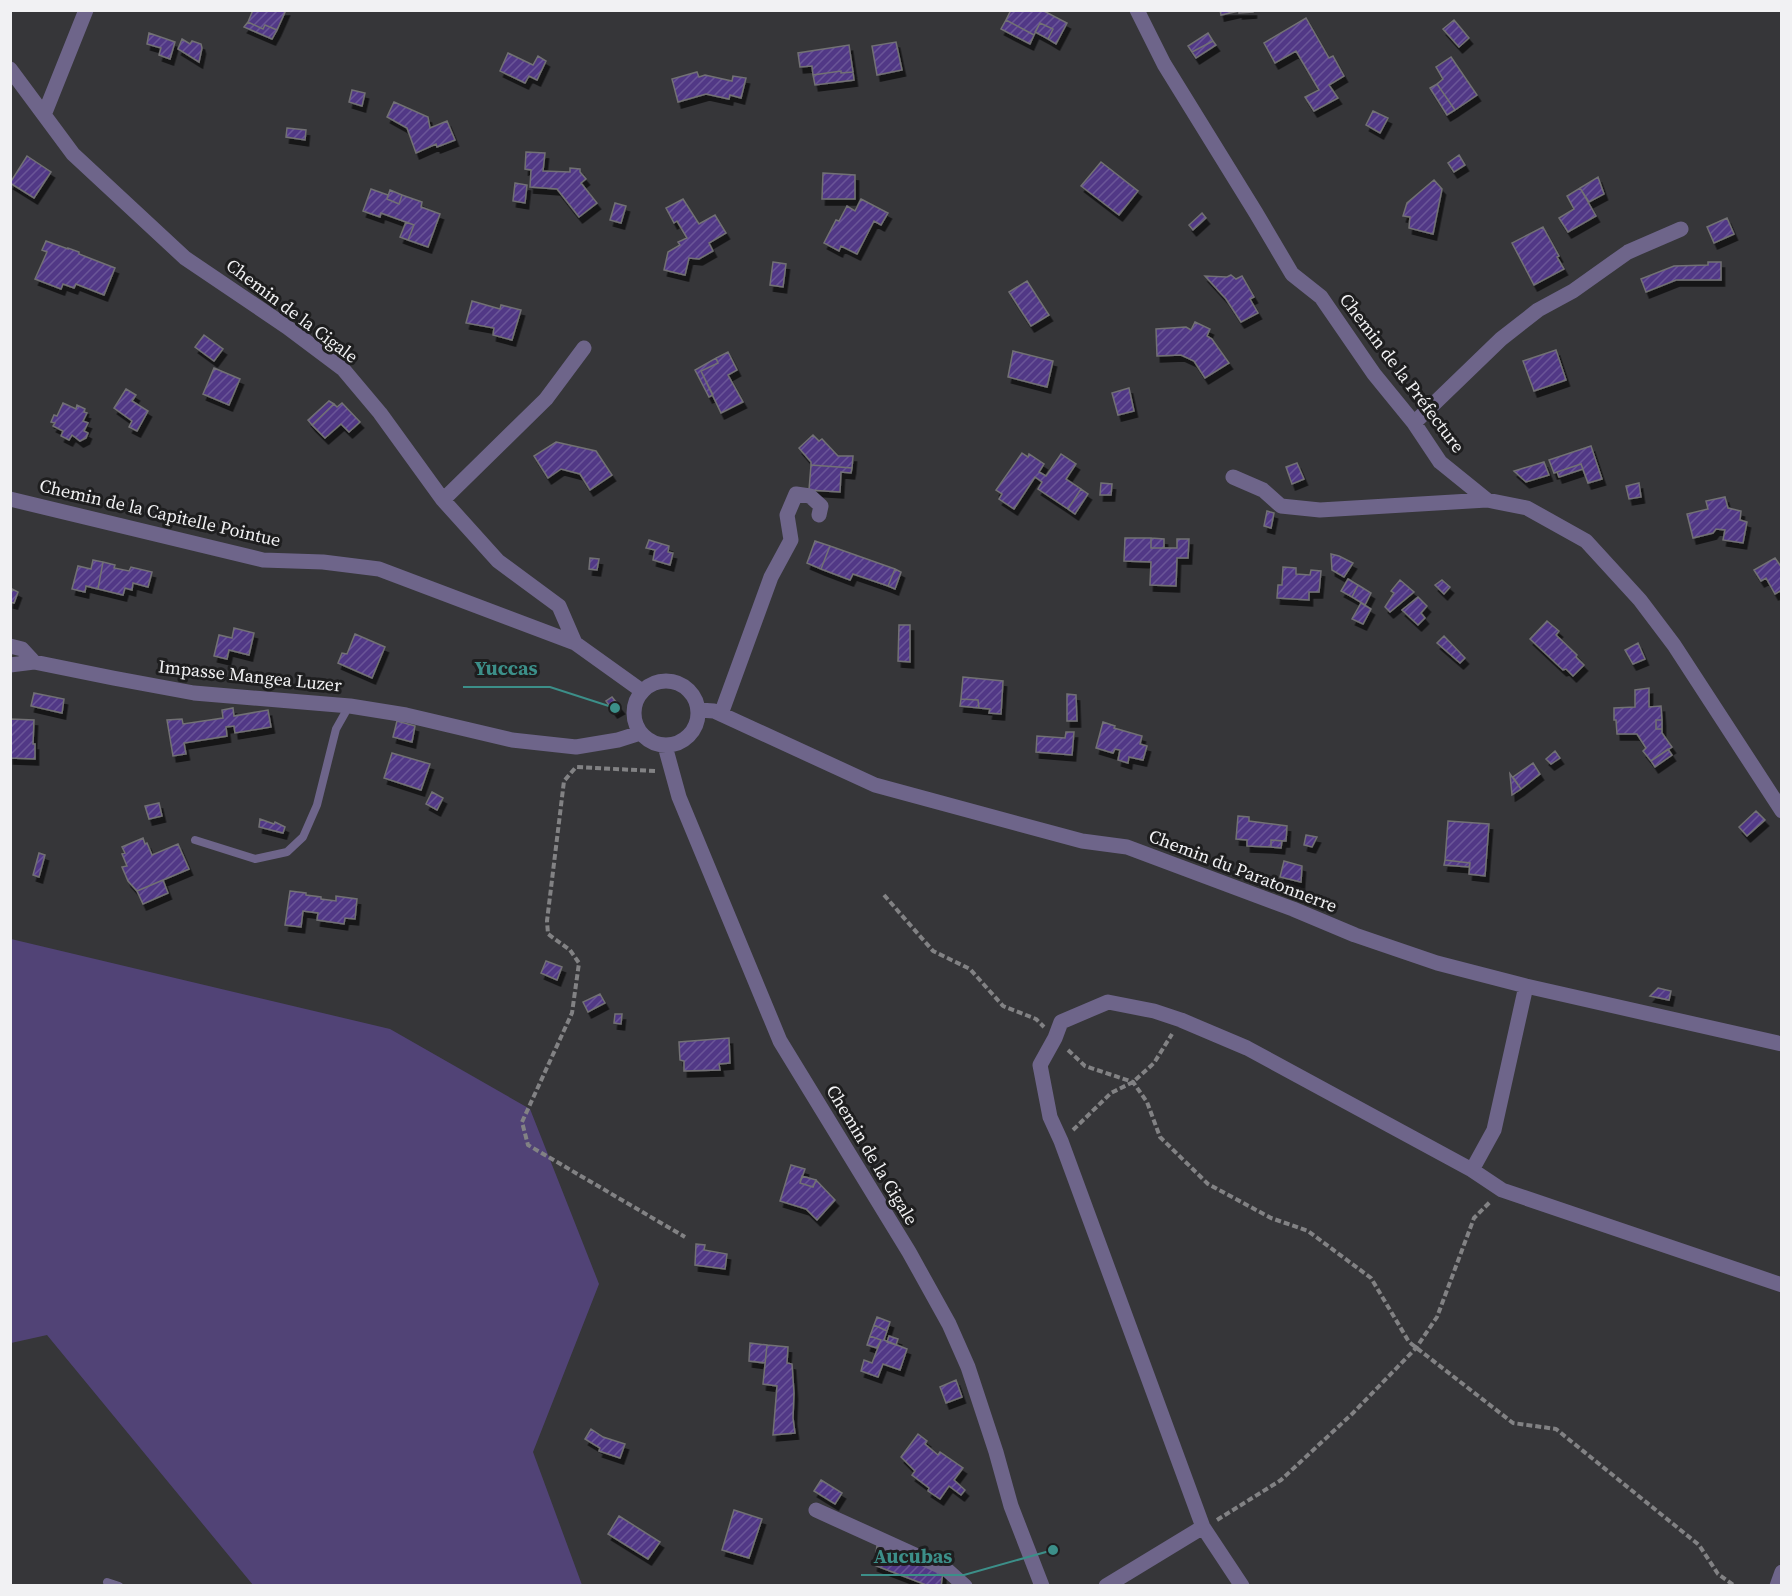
<svg xmlns="http://www.w3.org/2000/svg" width="1792" height="1596" viewBox="0 0 1792 1596" font-family="'Source Serif 4',serif">
<defs>
<pattern id="building-hatch" width="6" height="6" patternUnits="userSpaceOnUse" patternTransform="scale(1.5)"><rect width="6" height="6" fill="#513886"/><path d="M-1 1l2-2M0 6l6-6M5 7l2-2" fill="none" stroke="#6a5598"/></pattern>
<filter id="shadow"><feDropShadow dx="3.5" dy="6" stdDeviation="0" flood-color="#0009"/></filter>
</defs>
<rect width="100%" height="100%" fill="#363639"/>
<path fill="#514376" d="M11,939L390,1029L530,1109L599,1284L533,1452L582,1585H253L47,1335L11,1343Z"/>
<path fill="url(#building-hatch)" stroke="#727174" stroke-width="1.5" filter="url(#shadow)" d="M253,10H286L277,30L265,25L263,29L248,22Z
M1011,10H1042L1067,23L1056,44L1048,39L1053,29L1040,23L1034,35L1006,20Z
M1220,10H1253V12L1239,13V11L1221,15Z
M1306,18L1329,58L1333,56L1344,76L1329,85L1338,98L1314,111L1305,97L1319,90L1296,51L1275,63L1264,43Z
M1006,20L1034,35L1030,44L1001,29Z
M1454,20L1469,38L1459,47L1443,29Z
M248,22L263,29L265,25L277,30L272,39L244,27Z
M1040,23L1053,29L1048,39L1035,32Z
M149,33L175,42L170,59L159,55L161,48L147,44Z
M1208,33L1213,41L1192,52L1188,46Z
M182,39L190,44L192,41L201,44L202,48L199,62L178,49Z
M1213,41L1216,45L1196,58L1192,52Z
M896,42L902,70L877,75L872,46Z
M849,45L853,72L841,73V71L813,75L812,66L800,67L798,53Z
M508,53L533,65L538,56L546,61L537,80L529,76L525,83L500,71Z
M1451,57L1477,95L1455,110L1437,84L1443,79L1436,67Z
M841,71V73L853,72L854,80L815,85L813,75Z
M697,72L699,77L705,75L732,81L733,76L746,78L741,98L730,95L729,99L706,94L678,102L672,79Z
M1437,84L1455,110L1447,115L1430,88Z
M352,90L365,93L362,106L349,102Z
M394,102L428,117L430,128L447,121L455,140L437,147L436,144L416,153L407,128L387,117Z
M1373,111L1388,118L1380,133L1366,125Z
M287,128L306,130L305,140L286,137Z
M526,152L545,153L543,171L570,172V168L580,169V172L586,179L581,183L597,203L579,217L557,189L530,187L531,170L525,169Z
M1459,155L1465,165L1454,172L1448,163Z
M27,156L51,172L34,198L10,183Z
M1101,162L1138,191L1119,215L1081,186Z
M823,173L855,175V199H822Z
M1598,177L1604,194L1589,202L1580,188Z
M1434,180L1442,189L1433,234L1409,228L1410,217L1403,216L1407,203Z
M515,183L527,185L525,203L513,201Z
M1580,188L1596,216L1568,232L1559,218L1574,209L1567,196Z
M371,189L388,195L387,199L399,204L402,195L422,202L421,207L440,214L428,247L408,240L414,225L381,213L380,217L363,211Z
M390,190L402,195L399,204L387,199Z
M683,199L699,224L715,215L726,233L709,243L713,251L699,259L689,258L685,275L664,270L668,252L680,245L678,242L687,238L677,221L674,223L666,208Z
M861,199L888,213L881,225L874,221L857,254L841,246L839,251L824,243L836,220L839,221L847,206L855,211Z
M615,203L626,206L621,223L610,220Z
M1202,213L1206,218L1193,230L1189,225Z
M1727,218L1734,234L1714,243L1707,227Z
M406,222L414,225L408,240L400,237Z
M1543,227L1559,256L1557,257L1564,269L1534,285L1512,243Z
M46,241L68,249V248L79,252V254L115,268L104,295L76,284L74,288L63,284L61,289L35,279L47,252L42,250Z
M773,262L786,264L783,287L770,285Z
M1708,262H1721V280H1676L1646,292L1641,279L1674,266L1708,265Z
M1231,275L1236,279L1242,276L1254,297L1250,299L1258,313L1241,322L1226,299L1205,276L1227,277Z
M1027,281L1049,315L1031,326L1009,292Z
M472,301L500,309L501,305L521,310L512,340L493,335L494,328L466,323Z
M1195,322L1210,329L1207,336L1212,339L1229,363L1205,378L1194,361L1181,355L1157,356L1156,329L1186,327L1191,330Z
M204,335L223,349L214,361L195,347Z
M1556,350L1566,380L1534,391L1523,361Z
M1013,351L1053,361L1047,387L1008,377Z
M728,352L737,370L728,375L743,402L721,413L701,371L718,363L716,358Z
M716,358L718,363L701,371L713,395L709,397L695,370Z
M214,368L240,379L229,405L203,394Z
M1129,388L1134,411L1118,415L1112,393Z
M126,389L136,395L132,401L148,411L137,431L129,427L132,421L114,408Z
M329,401L334,404L312,425L308,420Z
M63,403L76,409L77,405L85,409L84,412L87,413L83,421L88,423L84,431L88,433L86,438L80,441L72,435L69,440L61,436L63,431L53,426L55,423L51,422L54,415L57,416Z
M342,403L360,422L349,432L341,424L325,438L312,425L334,404L337,407Z
M813,435L819,441L822,439L838,456H853L852,468L811,465V462L799,448Z
M556,442L596,451L612,475L590,490L580,474L561,469L548,478L534,456Z
M1591,446L1602,479L1588,483L1581,464L1554,473L1549,460Z
M1022,453L1028,457L1029,454L1044,464L1039,472L1046,476L1061,454L1076,464L1066,479L1081,489L1068,509L1038,489L1042,482L1035,477L1014,509L999,499L1002,494L996,490Z
M1544,462L1549,475L1526,482L1514,471Z
M1297,463L1304,479L1292,484L1286,467Z
M1581,464L1583,469L1559,477L1557,472Z
M811,465L852,468L851,473L841,472L840,492L809,490Z
M1101,483L1112,484L1111,495H1100Z
M1639,483L1641,497L1629,499L1626,486Z
M1081,489L1088,494L1075,514L1068,509Z
M1725,497L1728,508L1741,511L1740,520L1747,522L1743,543L1723,540L1725,530L1716,529L1713,533L1693,538L1687,514L1708,509L1706,501Z
M1267,511L1274,513L1271,528L1264,526Z
M1125,538H1151V548H1177V539H1189L1188,558H1177L1176,586L1150,585L1151,562L1124,561Z
M1151,538L1164,539V548H1151Z
M649,540L669,546L668,552L673,553L670,565L653,560L655,550L646,548Z
M815,541L830,546L821,569L807,563Z
M830,546L895,569L888,586L853,574L850,580L821,569Z
M1331,554L1339,556L1353,563L1344,577L1332,570Z
M590,558L599,559L597,570L589,569Z
M1775,558L1782,568V590L1775,594L1766,578L1761,581L1754,570Z
M93,560L103,562L98,589L86,586L85,592L72,589L78,566L91,569Z
M103,562L115,565L114,568L129,571L131,567L152,572L148,587L133,583L132,590L125,588L123,595L98,589Z
M1283,567L1296,568V574L1310,575L1311,570L1321,571L1319,592H1309V600L1277,598L1278,585H1282Z
M895,569L901,572L895,589L888,586Z
M1348,579L1358,585L1352,597L1341,591Z
M1400,580L1414,592L1390,612L1385,607L1394,593L1391,591Z
M1442,580L1450,587L1444,594L1435,585Z
M1358,585L1371,593L1365,605L1352,597Z
M12,589L18,592L14,603L10,602Z
M1418,597L1427,606L1421,613L1425,618L1418,625L1402,610Z
M1361,603L1371,609L1363,624L1352,619Z
M1547,621L1559,631L1556,635L1577,655L1576,657L1584,665L1573,676L1566,669L1563,670L1530,639Z
M899,625H910V662L898,661Z
M234,628L254,633L249,655L229,650L227,659L214,656L219,635L232,638Z
M355,634L385,647L372,678L338,663L342,653L347,654Z
M1444,636L1465,658L1460,663L1437,643Z
M1638,643L1645,659L1633,664L1625,650Z
M963,677L1003,681L1001,714L989,713L990,709L979,708L978,700L961,699Z
M1649,688V707L1661,706L1662,720H1656V729H1662V733L1672,747L1651,761L1643,751L1646,748L1637,734H1617L1616,720H1614V708L1635,707V690Z
M34,693L64,699L62,713L31,706Z
M1067,694L1076,695L1077,721H1067Z
M612,697L621,708L614,712L606,701Z
M961,699L978,700L979,708L960,706Z
M233,708L234,716L268,710L271,727L235,733L234,726L226,727L227,736L184,743L186,754L173,756L167,720L182,719L183,724L223,718L222,710Z
M10,719L34,720L33,744H35V759L10,758Z
M1656,720H1662V729H1656Z
M397,721L415,726L412,742L393,737Z
M1103,722L1115,726L1114,728L1142,736L1140,744L1147,746L1143,760L1129,757L1128,763L1118,760L1120,750L1115,749L1113,753L1096,748Z
M1066,732H1074L1072,755L1036,752L1037,736L1065,738Z
M1668,749L1672,755L1655,767L1651,761Z
M1555,751L1560,758L1551,764L1546,759Z
M392,753L430,764L421,790L384,778Z
M1533,763L1540,774L1521,789L1513,777Z
M1510,774L1521,789L1512,795Z
M432,792L443,798L437,810L426,804Z
M159,803L162,816L149,819L145,806Z
M1756,811L1765,820L1747,836L1739,827Z
M1238,816L1249,817V821L1287,826L1286,841L1271,840V847L1247,846V840L1236,839Z
M260,819L274,824L275,822L285,827L283,833L259,827Z
M1448,821L1489,824L1485,876L1469,874L1470,863L1445,860Z
M1306,835L1317,837L1312,847L1304,845Z
M143,838L145,844L147,843L152,855L178,844L189,869L137,891L128,881L122,867L127,866L122,854L125,853L122,847Z
M1271,840L1282,841L1281,848L1271,847Z
M39,853L45,855L39,877L33,875Z
M1445,860L1470,863L1469,867L1444,865Z
M1284,861L1302,866L1301,882L1280,877Z
M163,880L168,893L143,904L137,891Z
M290,891L306,893V895L321,897V899L336,901V896L357,899L355,919L345,918L344,924L317,920L318,913L303,911L301,927L285,925Z
M546,961L562,967L557,980L541,973Z
M1658,988L1671,991L1669,1000L1650,996Z
M600,994L605,1003L588,1012L583,1002Z
M615,1014H622L621,1024L614,1023Z
M729,1038L730,1063L719,1064L720,1070L684,1071V1061L680,1060L679,1042Z
M791,1165L805,1169L800,1183L813,1187L816,1180L835,1200L817,1220L806,1209L780,1201Z
M802,1176L816,1180L813,1187L800,1183Z
M696,1244L705,1245L704,1250L727,1254L725,1269L695,1265Z
M877,1317L890,1322L887,1331L874,1325Z
M874,1325L887,1331L884,1340L907,1349L900,1370L883,1364L878,1377L861,1371L864,1360L872,1363L881,1340L870,1336Z
M870,1336L881,1340L877,1348L867,1345Z
M889,1336L898,1339L896,1345L887,1342Z
M750,1343L767,1345L765,1363L749,1361Z
M767,1345L788,1347L787,1363L792,1364L794,1393L793,1418L795,1433L773,1435L777,1386L763,1384Z
M956,1380L962,1397L946,1403L940,1387Z
M591,1429L603,1437L625,1444L620,1458L599,1451L600,1448L585,1439Z
M918,1434L927,1441L925,1444L938,1455L940,1452L963,1468L954,1480L965,1490L961,1495L949,1486L940,1499L928,1491L929,1488L912,1475L915,1471L901,1457Z
M821,1480L842,1493L835,1504L814,1491Z
M734,1510L762,1519L749,1558L722,1550Z
M619,1516L660,1542L648,1559L608,1534Z
M877,1546L917,1565L918,1563L943,1572L941,1586H929L874,1565Z"/>
<g fill="none" stroke-linecap="round" stroke-linejoin="round">
<path stroke="#828284" stroke-width="4" stroke-dasharray="6 3" stroke-linecap="butt" d="M655,771L576,767L564,781L547,921L548,934L570,950L579,963L572,1013L522,1122L528,1145L685,1237
M884,895L933,951L970,969L1003,1006L1036,1019L1044,1027
M1068,1050L1085,1066L1133,1082L1147,1102L1160,1137L1208,1184L1271,1218L1308,1231L1371,1278L1409,1342L1513,1423L1556,1429L1699,1545L1718,1574L1735,1586
M1073,1130L1111,1093L1133,1082L1154,1063L1172,1034
M1217,1520L1281,1480L1353,1413L1416,1348L1437,1317L1474,1218L1490,1202"/>
<path stroke="#6e658a" stroke-width="8" d="M195,840L255,859L287,852L303,837L317,805L336,729L349,706
M107,1582L119,1586"/>
<path stroke="#6e658a" stroke-width="15" d="M1137,10L1164,64L1256,213L1292,274L1321,297L1374,374L1414,423L1440,462L1487,500L1527,508L1586,541L1640,600L1674,645L1782,811
M10,69L73,154L185,258L287,327L343,369L380,413L443,500L498,561L559,606L575,643L642,691
M44,115L86,10
M1414,423L1501,339L1538,310L1573,291L1628,252L1681,229
M1233,477L1263,490L1281,506L1320,510L1487,500
M10,499L263,560L323,562L379,569L575,643
M443,500L546,399L584,348
M10,646L22,649L34,662L113,678L194,693L350,706L406,715L512,740L576,747L618,740L640,733
M10,665L34,662
M634 713a32 32 0 1 1 64 0a32 32 0 1 1-64 0Z
M699,710L714,711L875,785L1082,841L1127,847L1293,909L1355,935L1437,963L1526,986L1782,1044
M721,714L771,577L791,540L787,515L796,494L810,496L821,506L819,515
M665,746L679,797L780,1041L909,1252L949,1324L968,1367L996,1452L1011,1506L1042,1586
M1472,1170L1494,1130L1526,986
M816,1510L946,1569L965,1586
M1106,1586L1203,1527
M1242,1586L1203,1527L1061,1141L1050,1117L1040,1065L1055,1038L1061,1022L1108,1002L1154,1011L1181,1020L1247,1048L1472,1170L1502,1190L1782,1285
M1777,1586L1782,1572"/>
</g>
<g text-anchor="middle" stroke-width="6" stroke-linejoin="round" paint-order="stroke">
<g font-size="18" fill="#f1f1f3" stroke="#1e1e1f">
<text transform="translate(292 311) rotate(37)" y="6">Chemin de la Cigale</text>
<text transform="translate(1402 373) rotate(53)" y="6">Chemin de la Préfecture</text>
<text transform="translate(160 513) rotate(13)" y="6">Chemin de la Capitelle Pointue</text>
<text transform="translate(250 676) rotate(6)" y="6">Impasse Mangea Luzer</text>
<text transform="translate(1243 871) rotate(21)" y="6">Chemin du Paratonnerre</text>
<text transform="translate(872 1155) rotate(59)" y="6">Chemin de la Cigale</text>
</g>
</g>
<path fill="none" stroke="#3c8f89" stroke-width="2" d="M615 708L550 687H463M1053 1550L964 1575H861"/>
<g fill="#3c8f89" stroke="#1e1e1f" stroke-width="2">
<circle cx="615" cy="708" r="6"/>
<circle cx="1053" cy="1550" r="6"/>
</g>
<g font-size="20" text-anchor="middle" font-weight="bold" fill="#3c8f89" stroke="#1e1e1f" stroke-width="6" stroke-linejoin="round" paint-order="stroke">
<text x="506" y="675">Yuccas</text>
<text x="913" y="1563">Aucubas</text>
</g>
<rect width="1792" height="1596" fill="none" stroke="#f1f1f3" stroke-width="24"/>
</svg>
